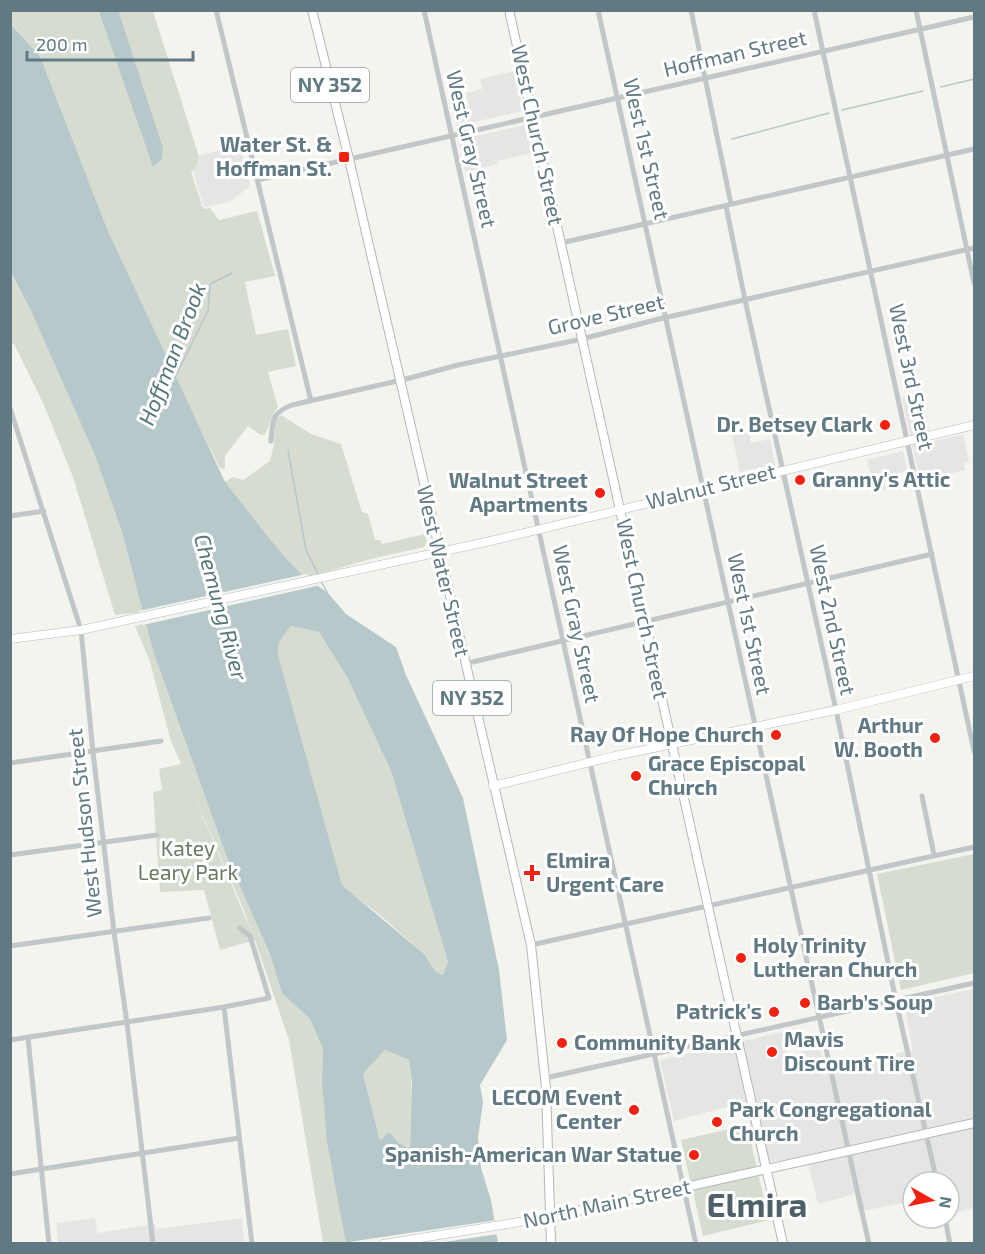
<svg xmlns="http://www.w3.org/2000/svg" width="985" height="1254" viewBox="0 0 985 1254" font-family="'Exo 2',sans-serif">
<rect width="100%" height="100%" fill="#f4f4ef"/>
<path fill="#e5e5e3" d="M514,71L523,111L456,126L452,110L469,107L466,93L482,89L480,79Z
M525,125L532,153L498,161V164L465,172L458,140Z
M239,145L251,186L229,202L205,207L202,202L189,158Z
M921,394L932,442L963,434L969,461L964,463L965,470L920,481L902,398Z
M749,431L751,443L770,439L775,464L740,472L732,435Z
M903,451L907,471L883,476L886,489L874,491L867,460Z
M974,989V1208L949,1214V1182H913V1201L858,1212L855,1194L818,1204L806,1156L759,1164L746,1102L674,1121L660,1060L782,1032L787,1055L820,1048L825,1069L913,1050L904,1003Z
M95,1218L97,1233L155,1224L156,1229L242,1218L244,1243H58L56,1223Z"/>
<path fill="#d6dcd0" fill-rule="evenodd" d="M10,11H153L199,157L195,169L191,171L202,206L204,209L210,208L219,220L257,211L275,276L245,282L256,335L288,329L296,366L268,372L278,407C270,416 271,426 264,435L259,434L248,426L225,456V469L220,468L192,413L108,231L40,56L11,23Z
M10,273L31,311L96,458L123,535L143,612L115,615L73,477L44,405L14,344H11Z
M281,415L311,434L341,444L362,512L368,514L375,540H380L382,544L425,534L427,542L424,547L371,559L305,578L282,554L225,482L233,477L243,480L270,461L274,444L275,420Z
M146,623L153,651L226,855L270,954L282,993L310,1019L323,1049L322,1081L346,1243H323L289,1040L255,940L220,950L204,890L160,892L153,792L162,790L159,769L181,764L170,738L150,662L135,626ZM187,779L243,908L252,933Z
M291,626L319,632L348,679L391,771L448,962L444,975L435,971L425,955L380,915L342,886L278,655L279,642Z
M974,854V973L901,990L877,874Z
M385,1050L409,1060C414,1090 410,1119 410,1149L399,1143L389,1132L380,1142L363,1074Z
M747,1125L769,1220L703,1236L681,1140Z"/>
<path fill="#b7c8ca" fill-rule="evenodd" d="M118,10L163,148L162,159L153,167L99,11Z
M10,23L40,56L108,231L225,482L282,554L305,578L327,592L346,614L396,647L406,675L463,798L499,970L507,1040L480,1085L483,1102L478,1138L481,1168L491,1200L498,1243H346L327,1142L322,1081L323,1049L310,1019L282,993L270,954L226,855L153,651L123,535L96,458L31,311L11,273ZM291,626L319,632L348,679L391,771L448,962L443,975L435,971L425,955L342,885L278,655L279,642ZM385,1050L409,1060L412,1082L410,1149L399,1143L389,1132L380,1141L363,1074Z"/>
<path fill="#f4f4ef" d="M306,574L321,585L143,625L139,611Z
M497,1220L499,1234L430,1244L342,1243Z"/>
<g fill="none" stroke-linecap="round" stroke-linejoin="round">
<path stroke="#b7c8ca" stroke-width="1.5" d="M941,87L974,79
M842,110L923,91
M732,139L829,113
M175,377L208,311L210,284L232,273
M288,450L306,550L318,574
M321,581L327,592"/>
<g stroke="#b3babd" stroke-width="9">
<path id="secondary" d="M10,639L81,630L495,540L974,425
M493,786L615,756L836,710L974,676
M383,1244L551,1217"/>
</g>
<g stroke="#b1b8ba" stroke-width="10">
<path id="primary" d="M312,10L349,159L531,945L546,1088L551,1244
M509,10L783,1244
M551,1217L974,1123"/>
</g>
<path stroke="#c1c6c8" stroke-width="5" d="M216,10L311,401
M424,10L696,1244
M598,10L869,1244
M691,10L731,204
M814,10L974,751
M916,10L974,283
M257,180C496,126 735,71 974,17
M726,206L745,300L836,710L896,1001L937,1182
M561,243L974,149
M10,408L81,630L93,752L114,932L127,1023L153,1244
M271,441C273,420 271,413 292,405L406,379L458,365L582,339L659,319L974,248
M10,516L44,511
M464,664L932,554
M10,763L161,741
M922,796L934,855
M10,855L157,835
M531,945L974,847
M10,946L209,918
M224,1007L252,1244
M28,1038L49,1244
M10,1040L224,1007L269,998L250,936L240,928
M545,1078L974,983
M10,1174L239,1138
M945,1218L950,1244"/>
<use href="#secondary" stroke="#fff" stroke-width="8"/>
<use href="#primary" stroke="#fff" stroke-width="8"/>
</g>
<g fill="#f32111" stroke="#fff" stroke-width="2">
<rect x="338" y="151" width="12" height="12" rx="3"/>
<circle cx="885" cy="425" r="6"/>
<circle cx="800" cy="480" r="6"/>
<circle cx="600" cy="493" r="6"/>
<circle cx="776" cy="735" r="6"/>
<circle cx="935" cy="738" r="6"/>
<circle cx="636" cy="776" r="6"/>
<path d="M529 864h6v6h6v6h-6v6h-6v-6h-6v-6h6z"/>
<circle cx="741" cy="958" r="6"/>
<circle cx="805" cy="1003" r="6"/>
<circle cx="774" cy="1012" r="6"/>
<circle cx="562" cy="1043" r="6"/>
<circle cx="772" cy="1052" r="6"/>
<circle cx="634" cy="1110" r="6"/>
<circle cx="717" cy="1122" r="6"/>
<circle cx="694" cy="1155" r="6"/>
</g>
<g text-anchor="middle" stroke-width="6" stroke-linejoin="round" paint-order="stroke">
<g fill="#fff" stroke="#90a1a8" stroke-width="1.5">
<rect x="291" y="68" width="78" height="34" rx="4.5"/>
<rect x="433" y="681" width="78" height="34" rx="4.5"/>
</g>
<g font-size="20" font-weight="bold" fill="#607983">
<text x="330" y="92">NY 352</text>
<text x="472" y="705">NY 352</text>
</g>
<g font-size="21" fill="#607983" stroke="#fff">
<text transform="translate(735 54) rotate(-13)" y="7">Hoffman Street</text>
<text transform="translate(537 135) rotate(78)" y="7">West Church Street</text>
<text transform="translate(471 149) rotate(77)" y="7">West Gray Street</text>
<text transform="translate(646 149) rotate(77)" y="7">West 1st Street</text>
<text transform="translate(606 315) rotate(-13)" y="7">Grove Street</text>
<text transform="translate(911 377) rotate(78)" y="7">West 3rd Street</text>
<text transform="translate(711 487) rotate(-14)" y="7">Walnut Street</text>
<text transform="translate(443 571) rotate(77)" y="7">West Water Street</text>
<text transform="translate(642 609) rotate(78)" y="7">West Church Street</text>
<text transform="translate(832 620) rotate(78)" y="7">West 2nd Street</text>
<text transform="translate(576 624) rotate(78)" y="7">West Gray Street</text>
<text transform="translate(749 624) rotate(78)" y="7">West 1st Street</text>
<text transform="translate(85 823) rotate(-96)" y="7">West Hudson Street</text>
<text transform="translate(607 1204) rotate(-12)" y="7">North Main Street</text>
</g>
<g font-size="21" font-weight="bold" fill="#607983" stroke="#fff" text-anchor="end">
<text x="332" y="152">Water St. &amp;<tspan x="332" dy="24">Hoffman St.</tspan></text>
<text x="873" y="432">Dr. Betsey Clark</text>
<text x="812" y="487" text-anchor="start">Granny's Attic</text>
<text x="588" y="488">Walnut Street<tspan x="588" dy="24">Apartments</tspan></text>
<text x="923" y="733">Arthur<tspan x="923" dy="24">W. Booth</tspan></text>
<text x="764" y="742">Ray Of Hope Church</text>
<text x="648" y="771" text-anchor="start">Grace Episcopal<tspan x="648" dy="24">Church</tspan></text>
<text x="546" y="868" text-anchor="start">Elmira<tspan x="546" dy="24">Urgent Care</tspan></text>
<text x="753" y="953" text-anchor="start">Holy Trinity<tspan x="753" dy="24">Lutheran Church</tspan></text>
<text x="817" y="1010" text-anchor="start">Barb’s Soup</text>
<text x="762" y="1019">Patrick's</text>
<text x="784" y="1047" text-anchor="start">Mavis<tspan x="784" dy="24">Discount Tire</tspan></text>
<text x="574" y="1050" text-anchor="start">Community Bank</text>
<text x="622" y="1105">LECOM Event<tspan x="622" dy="24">Center</tspan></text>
<text x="729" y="1117" text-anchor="start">Park Congregational<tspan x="729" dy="24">Church</tspan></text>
<text x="682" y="1162">Spanish-American War Statue</text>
</g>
<g font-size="21" fill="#697a60" stroke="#fff">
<text x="188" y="856">Katey<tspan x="188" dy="24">Leary Park</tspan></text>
</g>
<g font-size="22" font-style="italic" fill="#57767a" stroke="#fff">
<text transform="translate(172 354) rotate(-69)" y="8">Hoffman Brook</text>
<text transform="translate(221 607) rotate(75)" y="8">Chemung River</text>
</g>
<g font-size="33" font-weight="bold" fill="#4f6168" stroke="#fff">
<text x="757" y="1217">Elmira</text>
</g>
</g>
<rect width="985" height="1254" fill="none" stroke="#607983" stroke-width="24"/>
<g transform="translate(931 1200) rotate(99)"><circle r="28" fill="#ffffff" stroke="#bfc9cd" stroke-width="1.5"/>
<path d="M0-4.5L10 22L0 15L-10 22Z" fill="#f32111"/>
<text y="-9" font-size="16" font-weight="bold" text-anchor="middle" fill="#607983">N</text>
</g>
<path d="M27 51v9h166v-9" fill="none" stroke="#607983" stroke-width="3"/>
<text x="36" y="51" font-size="18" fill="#607983" stroke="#ffffff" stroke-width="4.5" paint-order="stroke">200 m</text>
</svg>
